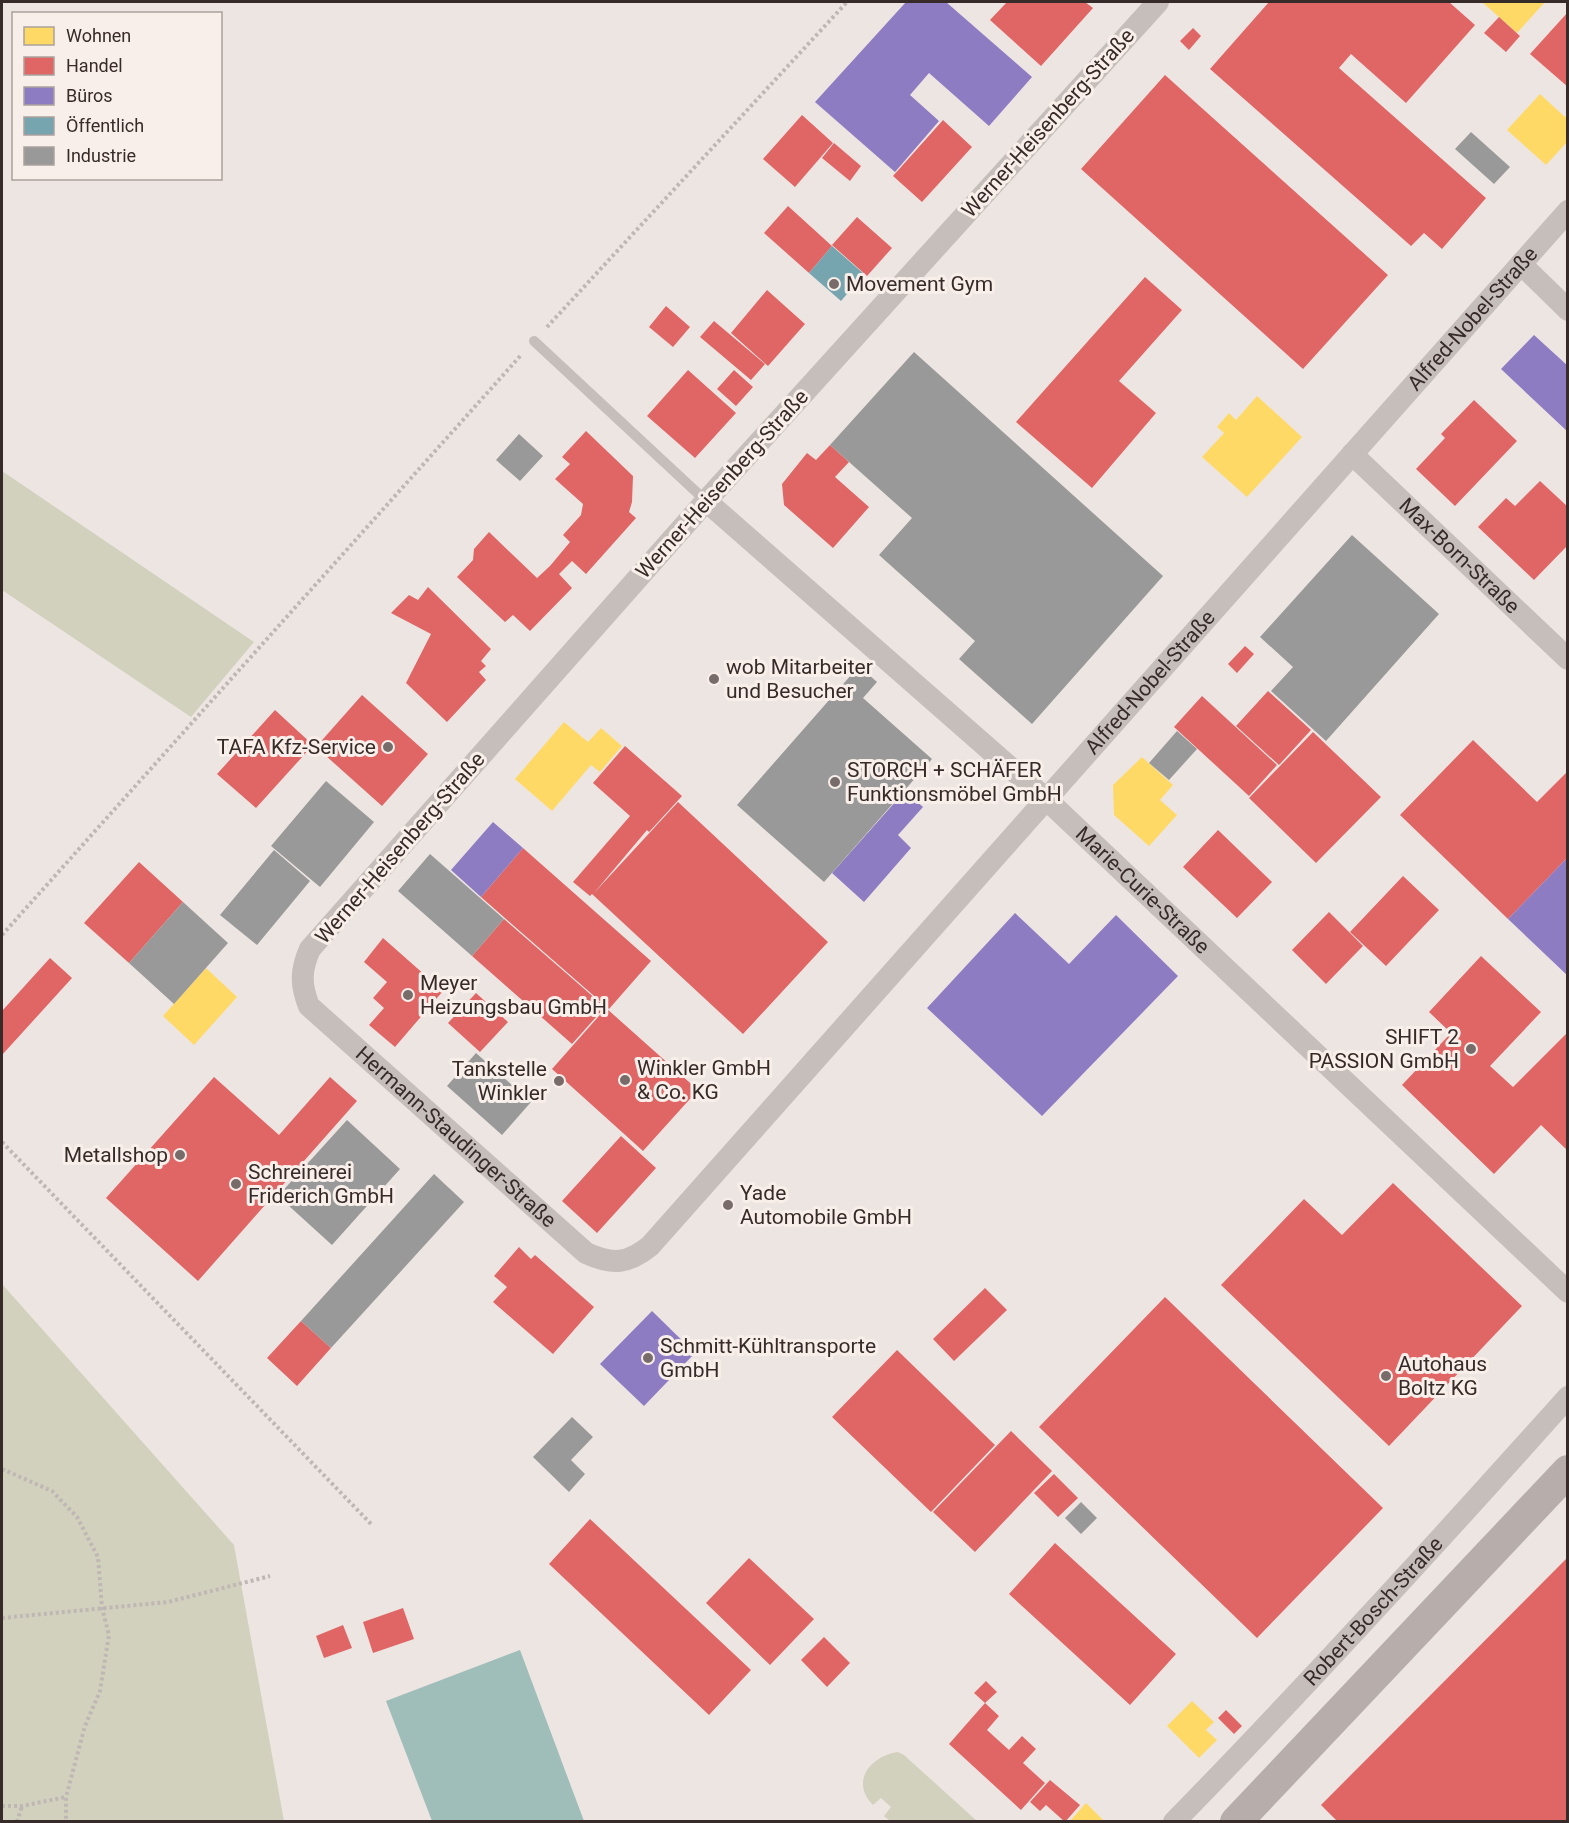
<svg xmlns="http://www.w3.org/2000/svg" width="1569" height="1823" viewBox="0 0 1569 1823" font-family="Roboto,sans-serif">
<rect width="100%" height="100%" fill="#ede5e2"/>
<path fill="#d2d1bd" d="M2,471L254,642L191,717L2,590Z
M2,1284L234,1545L284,1821H2Z
M898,1752L904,1755L977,1821H890L884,1816L891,1807L881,1798L873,1805C850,1782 870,1756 898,1752Z"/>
<path fill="#9fbeb9" d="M520,1650L584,1821H432L386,1701Z"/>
<path fill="#ffd966" d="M1482,2H1545L1517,33Z
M1540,94L1565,117L1568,115V141L1546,165L1507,130Z
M1257,396L1302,437L1247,497L1202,457L1224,433L1217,427L1229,413L1236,420Z
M564,722L588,742L601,728L622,746L600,772L591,765L552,811L515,779Z
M1142,757L1173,785L1160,800L1177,815L1149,846L1114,815L1113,785Z
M206,968L237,997L194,1045L163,1016Z
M1192,1701L1214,1722L1206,1730L1217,1740L1199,1758L1167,1726Z
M1086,1803L1105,1822H1069Z"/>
<path fill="#e06666" d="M1007,2H1085L1093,8L1041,66L990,20Z
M1269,2H1449L1475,25L1406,103L1351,54L1339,68L1486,198L1442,249L1424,233L1411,246L1210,69Z
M1568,12V87L1530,54Z
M1499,17L1520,36L1506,52L1484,33Z
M1193,28L1201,36L1189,50L1180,41Z
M1165,75L1388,275L1303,369L1081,169Z
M802,115L833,143L795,187L763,159Z
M943,120L972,147L922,202L893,176Z
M834,143L861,166L850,181L822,158Z
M788,206L832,246L809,273L764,233Z
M857,217L892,248L867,276L832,245Z
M1145,277L1182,310L1119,381L1156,413L1092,488L1016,422Z
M767,290L805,324L768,366L731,333Z
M666,306L690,327L673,347L649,327Z
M714,321L765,364L751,380L700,337Z
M688,370L736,413L695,458L647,416Z
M734,370L753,387L736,406L717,389Z
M1474,400L1517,441L1455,506L1416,469L1445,438L1441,434Z
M586,431L633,476L632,502L629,512L636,518L586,574L572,561L559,574L572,588L530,631L513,615L505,622L457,577L473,560L474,549L489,532L537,578L550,566L570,542L563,535L581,515L583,504L555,479L570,464L562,457Z
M830,445L849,462L835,477L869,507L833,548L784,505L782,484L807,453L816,460Z
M1540,481L1568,507V545L1534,580L1478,527L1506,498L1515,506Z
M428,587L491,649L481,661L486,666L479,672L486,680L447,722L406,683L431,634L391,613L409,595L418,600Z
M1245,646L1254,654L1237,673L1228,664Z
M1268,691L1311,730L1279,765L1236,726Z
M362,695L428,754L382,806L316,747Z
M1202,696L1277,765L1249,796L1174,727Z
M275,710L313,745L256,808L217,774Z
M1313,732L1381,797L1316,863L1249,798Z
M1473,740L1537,802L1568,771V857L1508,919L1400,815Z
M625,746L682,796L649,832L647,830L594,893L678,802L828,942L743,1034L592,894L590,896L573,882L630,816L593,783Z
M1218,830L1272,882L1237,918L1183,867Z
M523,848L651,961L609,1009L481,897Z
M139,862L183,902L129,963L84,923Z
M1403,876L1439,910L1386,966L1350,932Z
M1329,912L1363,946L1326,984L1292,950Z
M504,919L605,1007L572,1044L472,956Z
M383,938L443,991L395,1047L369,1025L384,1008L373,998L387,982L364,962Z
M1481,956L1541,1012L1490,1066L1513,1087L1568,1032V1151L1541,1125L1494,1174L1402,1085L1451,1033L1429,1012Z
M50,958L72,978L2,1055V1011Z
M476,993L508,1022L480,1052L448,1023Z
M606,1008L698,1090L643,1151L552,1069Z
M214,1077L279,1135L330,1077L357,1101L198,1281L106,1198Z
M621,1136L656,1168L597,1233L562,1201Z
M1393,1183L1522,1306L1389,1446L1221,1285L1304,1199L1342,1235Z
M519,1247L531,1259L535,1255L594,1307L553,1354L493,1302L507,1287L494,1276Z
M985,1288L1007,1310L954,1361L933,1339Z
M1165,1297L1383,1508L1257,1638L1039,1427Z
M301,1321L331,1348L297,1386L267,1358Z
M897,1350L995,1445L931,1512L832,1417Z
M1011,1431L1052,1471L975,1552L933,1512Z
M1054,1474L1078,1498L1058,1517L1034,1493Z
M590,1519L751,1670L709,1715L549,1564Z
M1055,1543L1176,1654L1130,1705L1009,1594Z
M1568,1557V1822H1338L1321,1805Z
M749,1558L814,1619L770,1665L706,1603Z
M403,1608L414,1639L373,1653L363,1622Z
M343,1625L352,1648L324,1658L316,1636Z
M824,1637L850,1663L827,1687L801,1660Z
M986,1681L997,1692L985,1703L974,1693Z
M985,1703L999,1716L987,1730L1009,1750L1022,1736L1036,1749L1023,1763L1045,1783L1021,1810L949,1744Z
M1226,1710L1242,1726L1234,1734L1218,1718Z
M1050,1780L1080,1805L1065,1822L1046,1805L1040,1811L1030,1802Z"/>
<path fill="#8e7cc3" d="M906,2H946L1032,77L989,126L929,73L910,95L939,121L895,172L815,102Z
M1534,335L1568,366V432L1501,369Z
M905,791L923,807L898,835L911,848L864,902L832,873Z
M493,822L523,848L481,897L451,870Z
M1568,857V976L1508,919Z
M1015,913L1069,964L1116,915L1178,976L1042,1116L927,1008Z
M652,1311L695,1353L644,1406L600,1364Z"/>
<path fill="#76a5af" d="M832,246L864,274L841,301L809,273Z"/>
<path fill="#999" d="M1471,132L1510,167L1494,184L1455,149Z
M914,352L1163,576L1032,724L959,659L975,641L879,555L912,518L830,445Z
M519,434L543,456L520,481L496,460Z
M1352,535L1439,614L1326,741L1271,691L1293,667L1260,637Z
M859,666L877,682L863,698L932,759L824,882L737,805Z
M1177,731L1197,749L1169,780L1149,763Z
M326,781L374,822L320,887L271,846Z
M274,850L310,881L257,945L220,915Z
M430,854L504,919L472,956L398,891Z
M183,902L228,943L174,1004L129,963Z
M476,1053L531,1102L502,1135L447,1086Z
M347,1120L400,1169L332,1245L278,1196Z
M434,1174L464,1202L331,1348L301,1321Z
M572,1417L593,1437L571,1460L585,1474L569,1492L533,1457Z
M1081,1502L1097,1518L1081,1534L1065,1518Z"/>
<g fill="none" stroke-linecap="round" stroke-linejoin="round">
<path stroke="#bfb7b4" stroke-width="4" stroke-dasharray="3 3" stroke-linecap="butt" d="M547,327L847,2
M2,935L522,354
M2,1142L372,1525
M2,1469L52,1491L77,1517L98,1557L102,1608L109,1635L100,1691L85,1726L66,1797V1822
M2,1618L168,1602L270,1576
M2,1806H22L66,1797
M17,1822L22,1806"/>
<path stroke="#c6bebb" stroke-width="10" d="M534,341L706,501"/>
<g stroke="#c6bebb" stroke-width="22">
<path id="s1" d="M1158,2L706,501L310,949C301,969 300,984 309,1006L586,1253C612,1265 628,1264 650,1246L1568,211"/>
<path d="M1521,264L1568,310"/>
<path id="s2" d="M1352,454L1568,659"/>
<path id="s3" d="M706,501L1046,799L1568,1292"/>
<path id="s4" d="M1174,1822C1309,1684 1439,1541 1568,1397"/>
</g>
<path stroke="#b7aeac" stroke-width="32" d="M1236,1822L1568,1471"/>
</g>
<g fill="#776c6a" stroke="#f9efea" stroke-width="2">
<circle cx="834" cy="284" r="6"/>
<circle cx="714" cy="679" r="6"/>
<circle cx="388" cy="747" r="6"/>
<circle cx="835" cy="782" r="6"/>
<circle cx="408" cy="995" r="6"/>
<circle cx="1471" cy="1049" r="6"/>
<circle cx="625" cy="1080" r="6"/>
<circle cx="559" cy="1081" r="6"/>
<circle cx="180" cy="1155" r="6"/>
<circle cx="236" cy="1184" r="6"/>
<circle cx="728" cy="1205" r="6"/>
<circle cx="648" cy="1358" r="6"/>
<circle cx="1386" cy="1376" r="6"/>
</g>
<g text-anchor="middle" stroke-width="6" stroke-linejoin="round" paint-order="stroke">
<g font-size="21" fill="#372b29" stroke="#f9efea">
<text transform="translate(1048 123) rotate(-48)" y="7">Werner-Heisenberg-Straße</text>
<text dy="7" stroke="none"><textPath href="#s1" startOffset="3010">Alfred-Nobel-Straße</textPath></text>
<text transform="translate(722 484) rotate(-48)" y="7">Werner-Heisenberg-Straße</text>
<text dy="7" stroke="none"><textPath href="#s2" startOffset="148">Max-Born-Straße</textPath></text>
<text dy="7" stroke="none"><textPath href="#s1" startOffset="2524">Alfred-Nobel-Straße</textPath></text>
<text transform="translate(400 848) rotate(-49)" y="7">Werner-Heisenberg-Straße</text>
<text dy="7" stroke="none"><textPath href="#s3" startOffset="585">Marie-Curie-Straße</textPath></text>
<text dy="7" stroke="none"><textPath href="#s1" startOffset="1527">Hermann-Staudinger-Straße</textPath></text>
<text dy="7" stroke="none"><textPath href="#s4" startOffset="290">Robert-Bosch-Straße</textPath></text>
</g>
<g font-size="21" fill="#372b29" stroke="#f9efea" text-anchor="start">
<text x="846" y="291">Movement Gym</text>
<text x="726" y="674">wob Mitarbeiter<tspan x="726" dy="24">und Besucher</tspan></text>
<text x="376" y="754" text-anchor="end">TAFA Kfz-Service</text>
<text x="847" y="777">STORCH + SCHÄFER<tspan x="847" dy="24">Funktionsmöbel GmbH</tspan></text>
<text x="420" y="990">Meyer<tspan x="420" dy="24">Heizungsbau GmbH</tspan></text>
<text x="1459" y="1044" text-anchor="end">SHIFT 2<tspan x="1459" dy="24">PASSION GmbH</tspan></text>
<text x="637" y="1075">Winkler GmbH<tspan x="637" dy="24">&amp; Co. KG</tspan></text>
<text x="547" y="1076" text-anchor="end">Tankstelle<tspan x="547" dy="24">Winkler</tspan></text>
<text x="168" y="1162" text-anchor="end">Metallshop</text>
<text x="248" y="1179">Schreinerei<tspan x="248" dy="24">Friderich GmbH</tspan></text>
<text x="740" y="1200">Yade<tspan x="740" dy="24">Automobile GmbH</tspan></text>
<text x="660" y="1353">Schmitt-Kühltransporte<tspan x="660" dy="24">GmbH</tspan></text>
<text x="1398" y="1371">Autohaus<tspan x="1398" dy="24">Boltz KG</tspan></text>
</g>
</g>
<rect width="1569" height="1823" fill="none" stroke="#372b29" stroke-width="6"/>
<rect x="12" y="12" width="210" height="168" fill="#f9efea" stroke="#aba19d" stroke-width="1.5"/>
<rect x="24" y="27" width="30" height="18" fill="#ffd966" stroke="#aba19d" stroke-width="1.5"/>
<text x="66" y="42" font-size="18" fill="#372b29">Wohnen</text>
<rect x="24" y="57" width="30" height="18" fill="#e06666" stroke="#aba19d" stroke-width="1.5"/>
<text x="66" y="72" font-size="18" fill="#372b29">Handel</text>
<rect x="24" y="87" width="30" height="18" fill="#8e7cc3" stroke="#aba19d" stroke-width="1.5"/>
<text x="66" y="102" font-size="18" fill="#372b29">Büros</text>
<rect x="24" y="117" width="30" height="18" fill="#76a5af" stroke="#aba19d" stroke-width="1.5"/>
<text x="66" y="132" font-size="18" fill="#372b29">Öffentlich</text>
<rect x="24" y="147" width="30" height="18" fill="#999999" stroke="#aba19d" stroke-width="1.5"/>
<text x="66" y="162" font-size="18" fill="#372b29">Industrie</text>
</svg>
